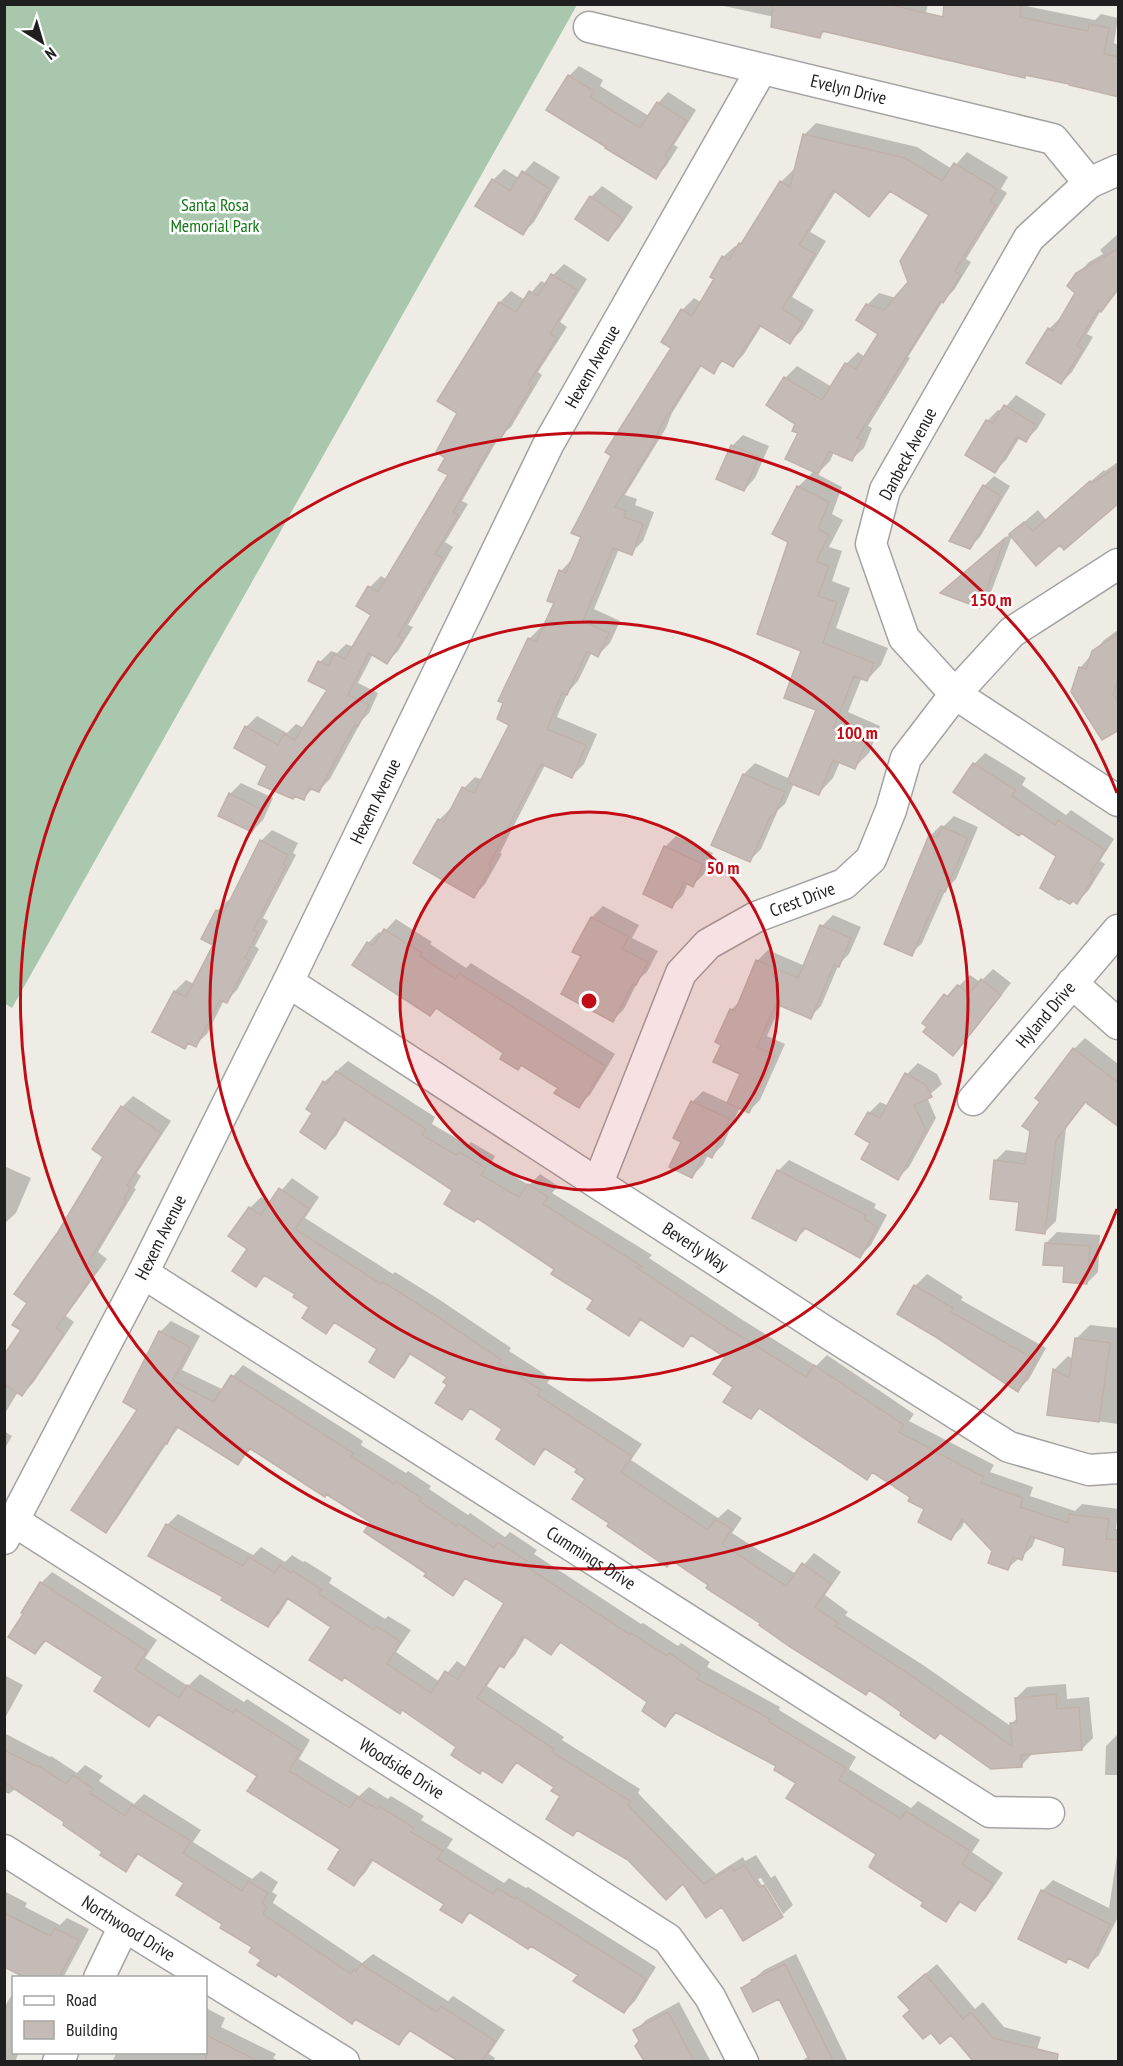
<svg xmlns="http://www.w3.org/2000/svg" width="1123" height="2066" viewBox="0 0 1123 2066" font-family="'PT Sans Narrow',sans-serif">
<rect width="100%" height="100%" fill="#efece6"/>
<path fill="#a9c7ac" d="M5,4L577,5L12,1008L4,1003Z"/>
<path fill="#0003" d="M715,4H928L926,13L975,23L1021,5L1095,20L1101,14L1118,18L1114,43L1118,45V97L1071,83L1027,74L1025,76L826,30L819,37L774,17Z
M579,66L603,80L600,86L649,116L658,103L668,92L696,110L674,145L678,147L666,166L656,177L569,76Z
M816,123L917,147L952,169L967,152L1008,177L1001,189L1007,193L966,259L971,262L954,290L943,301L908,357L910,358L868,426L872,428L864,448L852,459L834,452L830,461L817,474L842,487L832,514L843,520L829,547L842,551L832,581L850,588L836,628L888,648L881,665L867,680L862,677L848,712L880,726L869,753L855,767L840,762L833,778L819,793L794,783L785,804L778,810L761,849L750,860L713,844L744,774L755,763L790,779L818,709L803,650L790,541L774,533L798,487L814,471L797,423L768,405L785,378L797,366L832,387L846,364L858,352L865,357L880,333L867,305L879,293L896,298L909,282L931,214L891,190L869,215L836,191L810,232L826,241L792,297L814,310L802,330L790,342L762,325L744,354L733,366L724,360L713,372L702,365L672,413L666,428L625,495L637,499L635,505L654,512L643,541L631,553L619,549L594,609L620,621L610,643L598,655L592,652L578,681L568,692L557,717L597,734L584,764L572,776L545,765L500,853L502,854L485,884L474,896L415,863L439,820L451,808L453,809L464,788L475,777L483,780L512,724L529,639L541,627L544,629L556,603L561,571L572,559L673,347L682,310L694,298L702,303L716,279L723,257L735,246L738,247L747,238L781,182L793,170L795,171L804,135Z
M534,161L560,177L534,222L523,233L493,180L504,169L519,178Z
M602,186L633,207L619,228L608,239L591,197Z
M1118,234V290L1101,310L1087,334L1093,337L1072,372L1061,383L1028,363L1049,329L1060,318L1062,319L1077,292L1078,274L1089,262L1103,254L1100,250Z
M564,264L587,279L560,322L567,327L538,372L542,375L511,427L499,437L462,501L468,504L445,542L453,547L408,625L413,627L398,651L387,662L373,654L358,683L378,693L369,713L362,720L330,779L319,790L313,788L304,798L269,765L246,727L257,716L287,733L296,724L304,728L329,690L310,680L320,662L331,651L337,653L346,644L354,647L373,615L358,606L370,587L381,576L387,580L450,475L447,457L459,413L439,401L500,302L511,291L525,300L541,281L547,284L553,275Z
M1016,395L1046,414L1037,429L1026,440L1020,437L1006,460L995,471L987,421L998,410L1002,411Z
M743,435L769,446L755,478L744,490L732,446Z
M1118,462V501L1060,543L1012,536L990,595L979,606L953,583L1038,510L1046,520L1104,470L1105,471Z
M994,476L1010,486L980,537L970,547L984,486Z
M1118,630V728L1080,668L1104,640Z
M985,753L1026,778L1022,785L1066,815L1071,810L1114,839L1100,861L1105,864L1088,891L1077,902L1058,855L974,764Z
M241,783L273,798L263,820L252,831L230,794Z
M954,816L978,827L956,879L946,889L922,943L911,954L930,836L941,825L944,826Z
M272,830L298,843L293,853L296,855L263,918L268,921L255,946L259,949L237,990L226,1001L224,1000L207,1034L195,1045L189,1042L185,1047L154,1031L175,991L186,980L194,984L215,945L217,911L228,900L231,901L261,841Z
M676,836L713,853L704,874L693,885L688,883L683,895L672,906L665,847Z
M603,906L639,925L632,938L658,951L647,972L639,979L624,1009L613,1020L583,956L574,951L592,917Z
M833,915L861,927L849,954L839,964L821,1006L810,1017L781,1004L767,1036L785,1044L760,1100L749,1111L740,1107L723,1145L712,1156L708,1155L703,1165L692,1176L683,1141L692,1102L703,1091L729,1103L742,1073L723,1044L731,1010L741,1000L757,961L768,950L805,966L822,926Z
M396,919L432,942L430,944L466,968L471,963L615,1054L590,1095L578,1106L560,1087L522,1064L518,1068L505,1053L437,1007L354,965L368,943L379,932L382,934Z
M993,969L1011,983L964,1043L953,1054L924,1023L957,984L959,986L970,975L980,982Z
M1085,1038L1118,1064V1125L1087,1101L1066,1128L1056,1221L1045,1232L995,1161L1006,1150L1028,1153L1042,1101L1074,1049Z
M348,1061L435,1117L432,1124L468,1145L471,1142L495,1156L491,1163L529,1185L540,1174L558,1186L552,1193L652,1255L649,1258L738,1317L816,1366L827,1355L914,1414L909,1421L994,1465L990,1472L1033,1487L1030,1496L1075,1511L1082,1504L1118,1509L1116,1529H1118V1571L1067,1547L1036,1537L1032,1547L1008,1568L965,1520L962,1527L951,1538L926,1509L874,1471L867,1478L761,1407L751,1417L735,1386L727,1357L693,1334L682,1345L643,1318L629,1334L595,1300L454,1190L346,1119L336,1136L325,1147L314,1112L324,1082Z
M918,1063L937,1074L942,1084L927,1097L936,1118L909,1167L898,1178L873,1142L869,1113L880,1102L889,1106L907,1074Z
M133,1096L171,1121L137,1173L141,1176L134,1188L136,1189L98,1252L107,1259L66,1316L74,1322L33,1383L22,1394L18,1392L4,1415V1358L23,1330L29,1302L60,1233L105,1156L94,1149L122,1107Z
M789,1160L876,1204L874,1208L887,1215L871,1245L860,1256L807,1228L796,1239L778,1171Z
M4,1166L31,1178L16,1213L4,1224Z
M292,1178L319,1197L305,1218L393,1274L395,1272L440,1300L511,1348L509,1351L551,1378L547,1383L642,1444L631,1460L718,1518L728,1509L742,1518L732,1533L796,1574L814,1553L841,1572L825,1595L848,1612L845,1615L923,1665L1012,1727L1011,1724L1018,1717L1016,1698L1027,1687L1066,1684L1067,1699L1089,1697L1093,1738L1082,1749L1033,1753L1022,1765L940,1732L903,1712L762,1623L710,1584L672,1559L667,1565L611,1523L587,1478L579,1468L547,1448L534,1463L504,1428L472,1408L461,1419L449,1384V1376L412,1352L404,1365L393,1376L379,1349L336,1322L326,1332L311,1307L297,1294L266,1275L256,1285L249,1248L250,1208L261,1197L271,1203Z
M1057,1232L1100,1235L1098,1272L1087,1283L1066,1265L1046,1243Z
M927,1274L963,1297L961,1300L1046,1348L1029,1379L1018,1390L899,1313L916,1285Z
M171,1321L200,1336L182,1370L224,1390L233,1376L243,1365L363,1441L361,1445L406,1473L408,1471L431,1486L429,1489L468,1515L470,1513L505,1537L510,1532L537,1550L534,1554L641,1624L643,1623L678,1646L681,1643L710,1662L707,1667L780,1707L779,1710L856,1757L849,1769L911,1808L918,1801L980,1840L972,1852L1003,1873L986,1898L975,1909L962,1901L945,1920L878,1854L778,1766L678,1712L665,1725L650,1702L562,1642L551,1653L526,1636L515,1655L504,1666L501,1665L487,1686L564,1737L562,1740L640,1789L638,1793L716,1874L743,1857L745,1861L756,1855L771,1878L775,1875L793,1905L783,1914L761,1878L758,1879L780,1915H783L743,1939L723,1905L683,1882L629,1859L562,1795L556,1786L518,1762L502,1781L458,1747L403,1709L400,1712L333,1626L289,1598L279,1614L268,1625L225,1597L167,1525L178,1514L253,1555L261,1547L285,1562L292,1555L303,1562L305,1561L332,1578L329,1583L385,1619L388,1616L411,1630L396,1652L440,1682L457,1661L467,1668L506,1603L467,1577L452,1594L372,1522L252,1448L238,1463L180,1426L169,1440L116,1520L105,1531L160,1332Z
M1090,1325L1118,1328V1424L1048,1414L1054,1370L1068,1356L1073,1359L1076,1339Z
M4,1431L12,1436L4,1450Z
M52,1572L157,1640L145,1658L188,1686L200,1674L244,1702L247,1699L310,1740L299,1759L359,1796L369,1787L388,1799L391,1796L424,1816L421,1820L453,1839L447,1848L504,1883L509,1878L526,1888L528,1887L656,1967L635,2001L624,2012L580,1974L532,1944L471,1912L462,1921L446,1903L374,1859L365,1873L354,1884L342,1849L259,1776L160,1714L149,1725L105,1677L47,1640L35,1653L41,1583Z
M4,1675L23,1685L4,1720Z
M4,1733L50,1757L51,1756L77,1773L85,1765L103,1776L99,1781L134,1804L144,1794L201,1830L193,1842L252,1879L261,1871L278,1882L272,1892L277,1895L273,1903L362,1963L373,1954L448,2001L453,1996L505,2030L489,2054L495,2058L493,2062H456L458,2060L412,2030L399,2043L263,1960L254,1947L224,1924L186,1882L140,1853L125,1870L67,1822L16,1788L9,1794L4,1792Z
M1117,1735L1118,1775H1105L1106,1746Z
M1118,1849V1917L1099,1955L1088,1966L1069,1957L1066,1961L1042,1891L1053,1880L1109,1908Z
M4,1891L27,1903L25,1907L60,1925L67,1918L89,1929L63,1978H20L22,1975L4,1966Z
M796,1954L848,2062H800L809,2056L780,1997L743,1988L764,1970Z
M937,1964L975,2009L983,2002L1004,2027L1041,2037L1033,2062H975L951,2033L911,2010V1986Z
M14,1991V2052H19L15,2062H4V2008Z
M679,2002L711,2062H645L637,2046L640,2041L635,2031L646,2020Z
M206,2008L225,2018L221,2027L276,2054L273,2058L281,2062H112L117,2052H206Z"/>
<path fill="#c4bbb6" stroke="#c0b2a9" stroke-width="1.5" d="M773,4H887L943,17L944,4H1021L1020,17L1088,31L1089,24L1109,28L1104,54L1119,57V97L1069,85V84L1025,75V78L822,31L820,38L771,27Z
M568,75L594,91L590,97L640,128L657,102L687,121L665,156L669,158L656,179L605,148L606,147L546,110Z
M803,134L905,158L942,181L954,163L997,189L990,202L996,205L955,271L961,275L943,303L940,301L857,438L862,440L852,461L829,451L818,474L785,459L798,433L792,431L795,424L766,405L784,377L822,400L845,363L856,369L878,334L856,320L866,304L884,310L908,282L900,261L929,215L890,191L869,217L833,190L799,245L815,254L782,309L803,322L790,344L759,325L733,367L721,360L714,374L700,365L660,427L655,442L615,507L626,511L624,517L643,524L632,555L613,548L583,621L609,633L598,657L587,651L567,695L562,693L547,729L586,745L572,778L541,764L489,865L491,867L474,898L413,863L438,819L444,822L462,787L474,793L509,725L497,719L503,703L498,701L528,638L536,642L554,603L547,601L559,570L566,573L581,537L571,533L611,456L605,452L671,348L661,342L681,309L692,316L714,279L710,277L722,256L729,260L739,243L741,244L780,181L790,187Z
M522,171L550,189L523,235L475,206L492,179L510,191Z
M590,196L623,219L608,241L575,219Z
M1119,248V288L1101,312L1098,310L1077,345L1083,349L1061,384L1026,363L1048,328L1053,331L1075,293L1067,286L1076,273Z
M551,274L577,290L550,334L557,338L528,384L532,386L500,440L496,437L453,512L458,515L435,554L443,558L398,636L403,639L387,664L369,653L348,695L369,705L358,726L355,725L345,742L319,792L309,788L304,800L294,796L293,799L258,784L267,766L234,748L245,726L278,745L284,734L295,740L327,690L308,681L318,661L329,666L334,654L345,659L371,615L356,606L368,586L378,592L448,475L438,470L445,458L436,452L457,413L437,401L499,302L516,312L529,291L538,296Z
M1004,405L1036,425L1026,442L1017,437L995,473L965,455L986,420L993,423Z
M731,445L759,457L744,491L716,479Z
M1119,466V503L1064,550L1060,545L1036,566L1009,534L1024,522L1033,531L1090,481L1092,483Z
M983,485L1001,496L970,549L949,541Z
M797,486L829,502L818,529L829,535L816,561L829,566L818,596L837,602L823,643L874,663L867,681L854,676L834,727L867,740L855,769L833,760L819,795L787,782L816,710L784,698L801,651L757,634L788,542L772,534Z
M1005,538L980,608L940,593Z
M1119,633V675L1113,694L1119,702V730L1102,740L1071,692L1079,667L1086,669L1092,651Z
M973,763L1016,790L1012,796L1055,825L1058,820L1105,850L1090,873L1095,876L1077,904L1073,901L1070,904L1060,898L1059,900L1040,888L1056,856L1021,833L1019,836L953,792Z
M743,774L785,792L774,816L771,815L750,862L711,845Z
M229,793L263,810L252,832L218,816Z
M942,827L968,838L945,892L940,890L912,956L884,944L929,835L937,838Z
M260,840L288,855L283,864L286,866L253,930L258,932L245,958L249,960L227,1003L220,1000L196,1047L188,1043L185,1049L152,1032L174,991L186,997L213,945L201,939L216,910L223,914Z
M664,846L703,864L693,887L684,882L672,908L643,894Z
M591,917L629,937L622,949L648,962L636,985L633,984L613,1022L561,994L581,956L572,952Z
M820,925L851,938L839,967L834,965L811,1019L776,1004L757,1047L775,1055L749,1113L727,1103L740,1074L713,1062L721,1045L715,1042L730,1009L735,1011L756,960L798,978Z
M384,929L422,953L420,956L455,979L459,973L605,1066L579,1108L554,1093L558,1088L521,1065L518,1070L500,1059L503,1053L436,1008L430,1016L352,965L367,942L373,946Z
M981,979L1001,995L953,1056L923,1032L927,1027L922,1023L944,994L948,997L958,985L969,994Z
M1073,1048L1119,1083V1127L1085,1102L1056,1140L1045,1234L1016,1230L1019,1202L990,1199L994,1160L1025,1164L1030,1131L1022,1126L1040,1102L1035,1098Z
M336,1071L426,1129L422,1135L456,1155L459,1152L486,1168L481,1175L519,1197L528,1184L548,1197L543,1204L643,1267H636L727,1328L806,1377L814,1365L904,1425L899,1432L984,1477L981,1483L1023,1498L1020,1507L1068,1523L1069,1514L1109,1519L1106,1539L1119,1540V1572L1063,1565L1065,1548L1030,1536L1022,1560L1013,1557L1008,1570L988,1563L992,1551L962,1519L951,1540L918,1522L924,1509L908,1501L910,1497L872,1472L867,1480L759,1408L751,1419L723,1402L733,1387L713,1374L725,1357L691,1335L683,1347L640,1319L629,1336L587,1309L593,1300L551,1274L554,1269L477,1218L474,1222L444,1204L452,1190L344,1119L325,1149L300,1132L312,1113L306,1109L323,1081L327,1084Z
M905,1073L926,1085L932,1097L914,1105L926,1130L898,1180L861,1159L870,1143L855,1134L868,1112L880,1118Z
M691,1101L730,1119L712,1158L704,1154L692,1178L669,1167L681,1142L673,1138Z
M121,1106L161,1133L127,1185L131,1187L124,1199L126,1201L88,1263L97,1270L56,1328L64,1334L22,1396L4,1384V1355L21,1330L12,1325L27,1303L14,1294L58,1232L103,1157L92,1149Z
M777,1170L866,1215L864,1219L877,1227L860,1258L803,1227L796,1241L752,1218Z
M279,1188L309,1209L295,1229L381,1284L383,1282L429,1311L501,1360L499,1363L541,1390L537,1395L632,1456L621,1472L708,1530L715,1519L732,1529L722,1544L786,1586L802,1563L831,1584L815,1607L838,1623L835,1626L912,1676L1012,1746L1010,1723H1017L1015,1698L1056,1694L1057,1709L1079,1707L1082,1750L1021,1755L1022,1767L991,1769L940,1733L935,1739L900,1715L901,1712L869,1690L866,1695L790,1647L759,1625L760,1623L706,1588L708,1585L671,1560L667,1567L607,1526L609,1523L572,1499L585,1479L575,1472L577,1469L544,1448L534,1465L496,1439L502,1429L470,1408L462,1420L435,1403L447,1385L443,1382L447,1377L409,1353L394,1378L369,1362L377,1349L334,1322L326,1334L302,1318L309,1307L293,1297L295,1294L264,1275L256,1287L232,1271L247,1249L228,1236L249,1207L261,1215Z
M1045,1243L1090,1246L1087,1284L1063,1282L1064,1266L1043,1265Z
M914,1285L953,1308L951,1312L1036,1360L1018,1392L934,1336L897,1314Z
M159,1331L190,1347L173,1381L214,1402L231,1375L353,1453L351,1456L394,1484L396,1481L421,1498L419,1501L457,1526L458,1523L494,1548L498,1542L527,1561L524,1565L630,1635L631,1633L667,1656L669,1653L700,1674L697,1679L770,1719L769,1722L846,1768L839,1780L901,1819L906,1811L970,1851L962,1864L993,1884L975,1911L959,1901L946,1922L921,1906L923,1902L869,1867L876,1854L786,1798L796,1783L774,1770L776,1766L675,1712L665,1727L642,1711L647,1702L560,1642L551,1655L523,1636L504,1668L499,1665L477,1698L554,1749L552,1752L630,1801L628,1805L704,1884L732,1867L734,1871L745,1865L759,1888L764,1885L783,1917L743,1941L722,1907L706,1918L683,1884L666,1900L628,1860L577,1830L573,1836L546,1819L560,1796L551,1791L554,1787L516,1762L502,1783L482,1770L480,1774L451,1755L456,1747L402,1710L400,1714L344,1677L342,1681L309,1660L331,1627L287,1598L268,1627L221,1600L223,1597L148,1556L166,1524L243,1566L249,1557L275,1573L280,1565L291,1573L293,1571L322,1590L319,1594L374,1630L376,1626L401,1642L387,1664L431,1693L445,1671L458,1680L504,1603L465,1578L453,1596L424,1576L426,1573L364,1532L370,1522L326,1494L325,1497L249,1448L238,1465L176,1426L167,1444L164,1443L106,1533L71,1510L137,1410L123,1402Z
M1075,1338L1110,1343L1099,1422L1047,1415L1053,1369L1069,1378Z
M40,1582L147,1651L135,1669L179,1698L187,1685L233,1713L235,1709L301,1751L289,1771L350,1808L357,1797L377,1809L379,1806L414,1828L411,1832L443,1851L437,1859L493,1894L497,1888L515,1899L516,1897L646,1979L624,2013L573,1981L578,1975L531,1946L528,1949L469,1912L462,1923L440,1910L444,1904L371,1859L354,1886L328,1869L340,1849L247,1791L257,1776L158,1714L149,1727L94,1691L103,1677L45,1640L35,1654L8,1637L23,1614L21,1613Z
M4,1750L38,1767L39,1766L66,1784L73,1775L93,1788L90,1793L125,1816L132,1805L191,1841L183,1853L242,1891L248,1881L268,1893L262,1903L267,1907L263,1914L351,1974L354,1969L356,1971L361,1964L437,2012L441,2006L495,2041L482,2061H458L409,2030L399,2045L355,2019L352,2024L278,1974L276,1977L257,1965L261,1960L249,1952L252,1947L220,1928L222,1924L176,1895L184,1883L137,1853L126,1872L100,1855L102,1852L63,1825L64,1822L4,1782Z
M1041,1890L1110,1924L1088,1968L1068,1958L1066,1963L1018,1939Z
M4,1913L50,1936L55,1928L79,1940L59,1977H24L4,1967Z
M785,1964L833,2061H810L779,1999L753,2012L741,1988L752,1982L751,1980Z
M925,1974L963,2019L971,2012L993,2038L1058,2054L1057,2061H973L951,2035L940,2044L931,2033L923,2039L903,2016L910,2010L898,1997Z
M668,2012L694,2061H644L635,2046L639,2041L633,2030Z
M206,2035L258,2061H206Z"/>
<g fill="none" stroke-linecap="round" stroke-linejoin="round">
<g stroke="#a3a3a3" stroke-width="33">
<g id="minor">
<path id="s1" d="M589,27L1053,139L1089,183"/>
<path d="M1118,170L1089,183L1029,238L885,490L871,544L904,638L955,694L1118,801"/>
<path id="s2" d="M288,982L829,1334L1009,1447L1089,1470L1118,1468"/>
<path d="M1072,983L1118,1024"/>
<path id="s3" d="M973,1100L1118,930"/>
<path id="s4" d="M598,1183L681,973L708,944L756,917L844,884L871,859L891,810L906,758L955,694L1012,632L1118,564"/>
<path id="s5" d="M143,1273L990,1812L1049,1813"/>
<path id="s6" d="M14,1521L668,1939L710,1997L743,2062"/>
<path id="s7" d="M4,1539L143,1273L288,982L549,443L761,70"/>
<path id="s8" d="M4,1850L124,1926L344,2062"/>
<path d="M99,1978L124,1926"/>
<path d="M58,2062L63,2052"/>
</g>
</g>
<use href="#minor" stroke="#fff" stroke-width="30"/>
</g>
<circle cx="589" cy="1001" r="189" fill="#c20c15" fill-opacity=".12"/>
<g fill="none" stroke="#c20c15" stroke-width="3">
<circle cx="589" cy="1001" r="189"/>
<circle cx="589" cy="1001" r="379"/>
<path d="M1117 1209A568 568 0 1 1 1117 793"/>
</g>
<g text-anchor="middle" stroke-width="5" stroke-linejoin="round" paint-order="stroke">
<g font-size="18" fill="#1f1f1f" stroke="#fff">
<text dy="6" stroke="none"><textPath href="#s1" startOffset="267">Evelyn Drive</textPath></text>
<text dy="6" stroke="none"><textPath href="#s7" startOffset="1312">Hexem Avenue</textPath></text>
<text transform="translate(908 454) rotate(-62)" y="6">Danbeck Avenue</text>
<text dy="6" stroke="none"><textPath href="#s7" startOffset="826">Hexem Avenue</textPath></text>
<text dy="6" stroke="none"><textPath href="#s4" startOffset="370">Crest Drive</textPath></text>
<text dy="6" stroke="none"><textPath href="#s3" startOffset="112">Hyland Drive</textPath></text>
<text dy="6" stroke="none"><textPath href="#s7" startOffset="340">Hexem Avenue</textPath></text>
<text dy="6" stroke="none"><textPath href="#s2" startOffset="486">Beverly Way</textPath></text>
<text dy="6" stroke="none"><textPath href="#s5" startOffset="531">Cummings Drive</textPath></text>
<text dy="6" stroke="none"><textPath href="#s6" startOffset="460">Woodside Drive</textPath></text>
<text dy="6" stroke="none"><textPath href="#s8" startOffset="147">Northwood Drive</textPath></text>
</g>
<g font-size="18" fill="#127816" stroke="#fff">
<text x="215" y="211">Santa Rosa<tspan x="215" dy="21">Memorial Park</tspan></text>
</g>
</g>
<circle cx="589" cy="1001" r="9" fill="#c20c15" stroke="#fff" stroke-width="3"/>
<g font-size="18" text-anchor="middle" font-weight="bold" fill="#c20c15" stroke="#fff" stroke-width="5" stroke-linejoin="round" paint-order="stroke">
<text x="991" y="606">150 m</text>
<text x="857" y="739">100 m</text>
<text x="723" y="874">50 m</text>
</g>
<rect width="1123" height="2066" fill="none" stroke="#1f1f1f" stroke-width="12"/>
<rect x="12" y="1976" width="195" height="78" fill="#ffffff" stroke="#a5a5a5" stroke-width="1.5"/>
<rect x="24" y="1996" width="30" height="9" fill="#ffffff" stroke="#a5a5a5" stroke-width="1.5"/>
<text x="66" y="2006" font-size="18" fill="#1f1f1f">Road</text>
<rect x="24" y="2021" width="30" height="18" fill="#c4bbb6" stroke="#a5a5a5" stroke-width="1.5"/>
<text x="66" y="2036" font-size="18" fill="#1f1f1f">Building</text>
<g transform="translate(42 42) rotate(143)" stroke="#ffffff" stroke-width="4.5" paint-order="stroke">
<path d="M0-4.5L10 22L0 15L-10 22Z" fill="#1f1f1f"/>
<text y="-9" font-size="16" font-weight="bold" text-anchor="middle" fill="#1f1f1f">N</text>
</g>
</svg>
